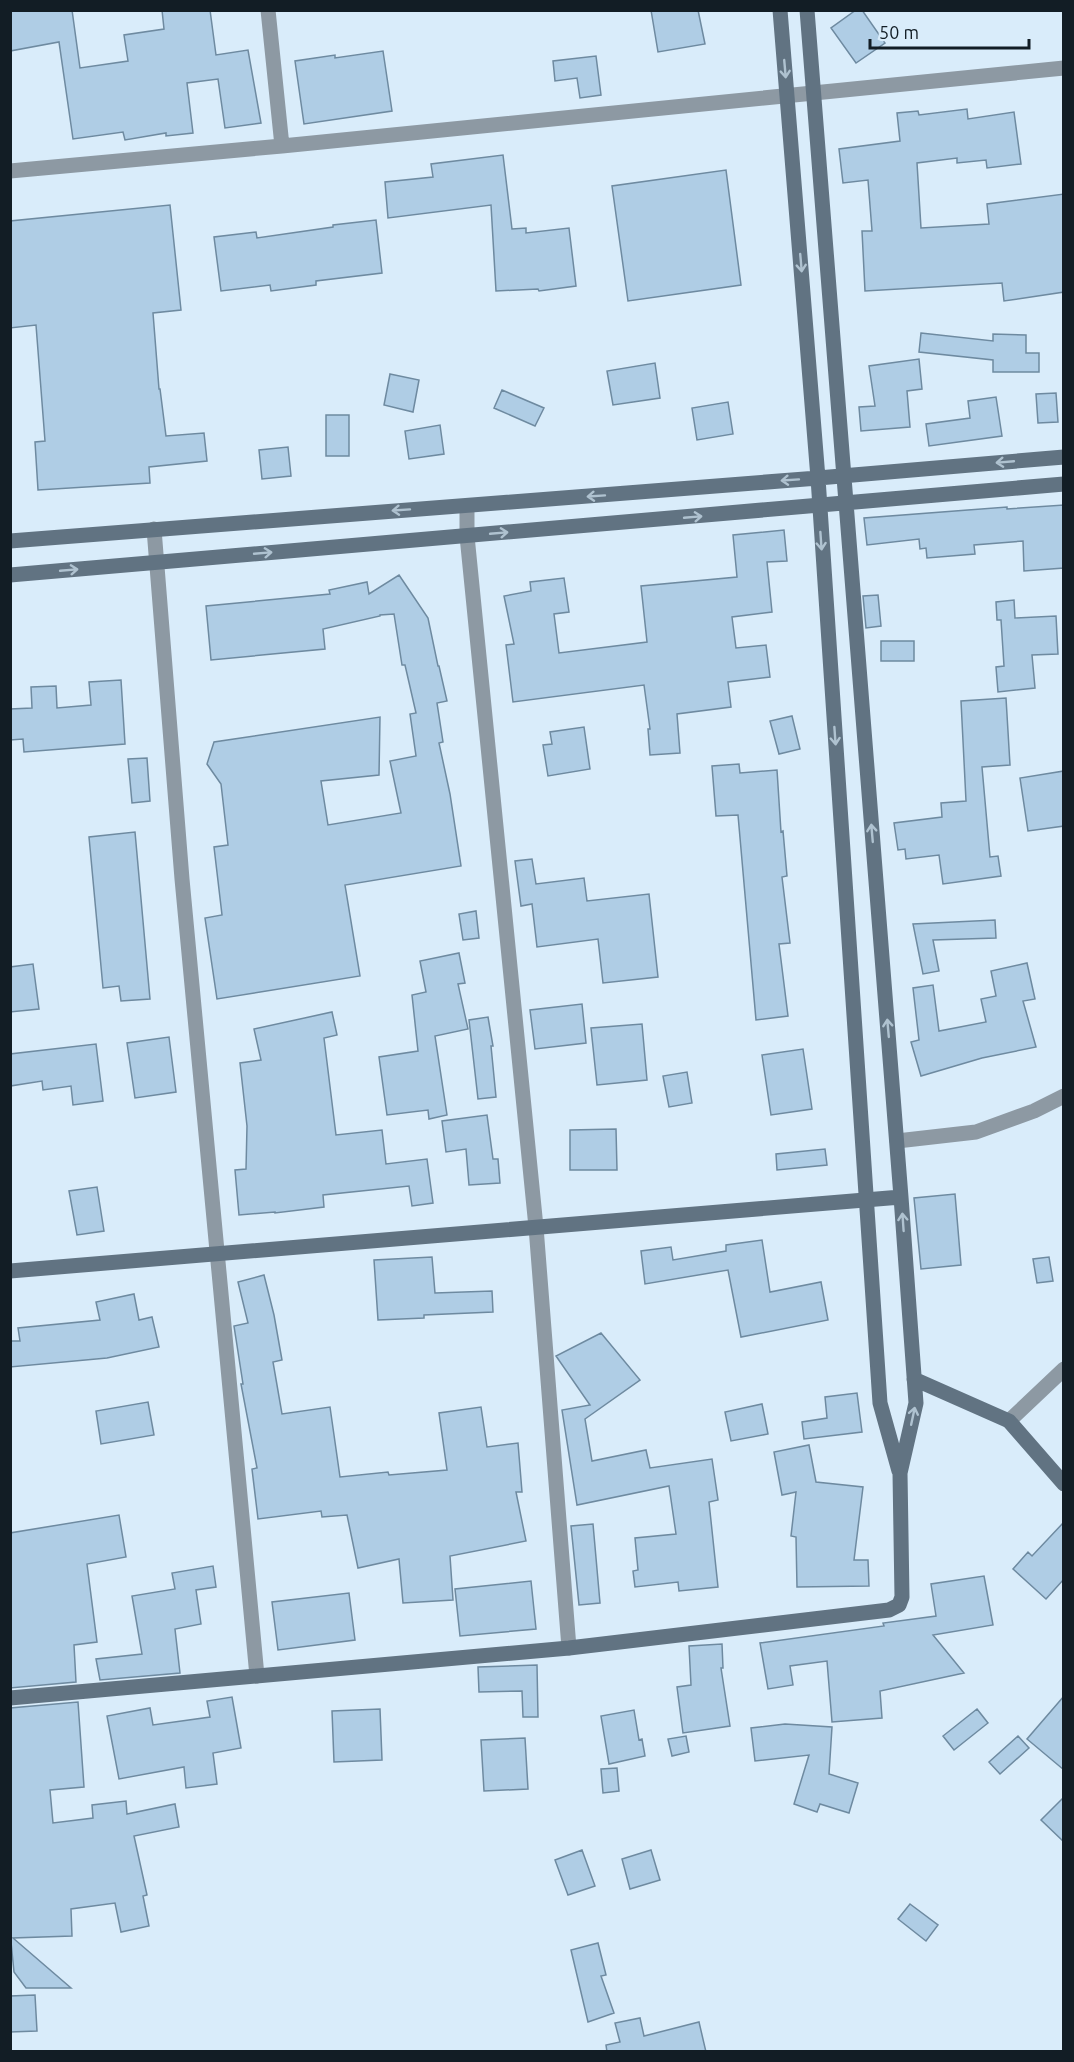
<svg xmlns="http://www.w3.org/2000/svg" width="1074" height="2062" viewBox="0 0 1074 2062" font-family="Ubuntu,sans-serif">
<rect width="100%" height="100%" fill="#d9ecfa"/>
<path fill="#afcde5" stroke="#6e8aa0" stroke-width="1.5" d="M10,10H72L80,68L128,61L124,35L164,29L162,10H210L216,55L248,50L261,123L225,128L218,79L187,83L193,133L166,136V133L125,140L123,132L73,139L59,42L10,51Z
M651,10H698L705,44L658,52Z
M856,10H862L885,43L856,63L831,28Z
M383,51L392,111L304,124L295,61L335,55V58Z
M596,56L601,95L580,98L577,78L555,81L553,61Z
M967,109L968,119L1014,112L1021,164L987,168L986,160L957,163V158L917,163L921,228L989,224L987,204L1064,194V292L1004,301L1002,283L865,291L862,231H872L868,180L843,183L839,149L900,141L897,113L918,111L919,115Z
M503,155L512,229L526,228V233L569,228L576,286L539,291L538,289L496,291L491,205L388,218L385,182L433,177L431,164Z
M726,170L741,285L628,301L612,186Z
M170,205L181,310L153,313L159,389H160L166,436L204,433L207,461L149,467L150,483L38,490L35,442L45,441L36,325L10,328V221Z
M376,220L382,273L316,281V285L271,291L270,285L221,291L214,237L256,232L257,238L333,227V225Z
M921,333L993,341V334L1026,335V353H1039V372H993V360L919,352Z
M919,359L922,389L907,391L910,427L861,431L859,407L875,406L869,366Z
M655,363L660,398L613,405L607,371Z
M390,374L419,380L413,412L384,405Z
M502,390L544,408L535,426L494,408Z
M1056,393L1058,422L1038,423L1036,394Z
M996,397L1002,436L929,446L926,424L970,418L968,401Z
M728,402L733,434L697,440L692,408Z
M326,415H349V456H326Z
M440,425L444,454L409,459L405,431Z
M288,447L291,476L262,479L259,450Z
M1064,505V568L1024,571L1023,541L974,545L975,554L927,558L926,548L920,549L919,539L867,545L864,518L1007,507V509Z
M784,530L787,561L767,562L772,612L732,617L736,648L766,645L770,677L728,682L731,707L677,714L680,753L650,755L648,729H650L644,685L513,702L506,645L514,644L504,596L531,591L530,582L564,578L569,612L554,614L559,653L647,642L641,586L737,577L733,535Z
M399,575L428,618L438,666H439L447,701L437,703L443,742L439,743L450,794L461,866L345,885L360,976L217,999L205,918L222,915L214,847L228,845L221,784L207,764L214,742L380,717L379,775L321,781L328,825L401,813L390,761L416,756L410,714L416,713L405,665H402L394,614L380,615V616L323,629L325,649L211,660L206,606L330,594L329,590L367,582L369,594Z
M878,595L881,626L866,628L863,596Z
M1014,600L1015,618L1056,616L1058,654L1032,655L1035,688L998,692L996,667L1004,666L1001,620H997L996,602Z
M881,641H914V661H881Z
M121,680L125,744L24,752L23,739L10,740V709L32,708L31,687L56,686L57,708L91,705L89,682Z
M1006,698L1010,765L982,767L990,857L998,856L1001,876L943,884L939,855L906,859L905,849L898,850L894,823L942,817L941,803L966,801L961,701Z
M792,716L800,749L779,754L770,721Z
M584,727L590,769L548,776L543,745L552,744L550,732Z
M147,758L150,801L132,803L128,759Z
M739,764L740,773L777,770L781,832L783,831L787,876L782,877L790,943L779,944L788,1016L756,1020L738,815L716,816L712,766Z
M1064,771V826L1028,831L1020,778Z
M135,832L150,999L121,1001L119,986L103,988L89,837Z
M532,859L536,884L584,878L587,901L649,894L658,977L603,983L598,939L537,947L532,904L521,906L515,861Z
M476,911L479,938L463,940L459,914Z
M995,920L996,938L933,940L939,971L923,974L913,924Z
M459,953L465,983L458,984L468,1029L435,1036L447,1115L429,1119L428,1110L387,1115L379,1057L418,1051L412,995L426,992L420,961Z
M1027,963L1035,999L1023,1001L1036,1047L982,1058L921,1076L911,1042L919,1040L913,988L933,985L939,1031L986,1022L981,999L996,996L991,971Z
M33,964L39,1009L10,1012V967Z
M582,1004L586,1043L535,1049L530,1010Z
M332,1012L337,1035L324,1038L336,1135L382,1130L386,1164L427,1159L433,1203L412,1206L409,1186L323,1195L324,1207L275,1213V1212L239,1215L235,1170L246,1169L247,1126L240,1063L261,1060L254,1029Z
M488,1017L493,1046H491L496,1097L478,1099L469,1020Z
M642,1024L647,1080L597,1085L591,1028Z
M169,1037L176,1092L135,1098L127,1043Z
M96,1044L103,1101L73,1105L71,1086L43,1090L42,1081L10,1086V1054Z
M803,1049L812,1109L771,1115L762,1055Z
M687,1072L692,1103L669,1107L663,1076Z
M487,1115L493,1159H498L500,1183L469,1185L466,1149L446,1152L442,1121Z
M616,1129L617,1170H570V1130Z
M825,1149L827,1165L777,1170L776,1154Z
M97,1187L104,1231L77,1235L69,1191Z
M955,1194L961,1265L921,1269L914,1198Z
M762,1240L770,1292L821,1282L828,1320L741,1337L728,1270L645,1284L641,1251L671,1247L673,1260L726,1251V1245Z
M432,1257L435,1293L492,1291L493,1312L424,1315V1318L378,1320L374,1260Z
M1049,1257L1053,1281L1037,1283L1033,1259Z
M264,1275L274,1315L282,1360L273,1362L282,1414L330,1407L340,1477L388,1472L389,1475L447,1470L439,1413L481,1407L487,1447L518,1443L522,1492H516L526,1541L450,1556L453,1600L403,1603L399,1559L358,1568L347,1515L322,1517L321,1511L258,1519L252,1469L257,1468L241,1384H243L234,1326L248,1323L238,1282Z
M134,1294L139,1320L152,1317L159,1347L107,1358L10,1367V1341H20L18,1328L100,1320L96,1302Z
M601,1333L640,1380L585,1419L592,1461L646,1450L650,1468L712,1459L718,1500L709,1502L718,1587L679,1591L678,1582L635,1587L633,1571L638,1570L635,1538L676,1534L669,1486L577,1505L562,1410L590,1405L556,1356Z
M857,1393L862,1432L804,1439L802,1422L827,1418L825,1397Z
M148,1402L154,1435L101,1444L96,1411Z
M762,1404L768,1434L731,1441L725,1412Z
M809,1445L816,1482L863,1487L854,1560H868L869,1586L797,1587L796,1537L791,1536L796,1492L782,1495L774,1452Z
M119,1515L126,1557L87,1564L97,1642L74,1645L76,1682L10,1688V1533Z
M1064,1522V1579L1046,1599L1013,1569L1028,1552L1032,1556Z
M593,1524L600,1603L579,1605L571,1526Z
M213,1566L216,1587L196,1590L201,1624L175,1629L180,1673L100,1680L96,1659L142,1654L132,1596L175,1589L172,1573Z
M984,1576L993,1625L933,1635L964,1673L880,1691L882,1718L832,1722L827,1661L790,1666L793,1685L768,1689L760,1643L884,1626L883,1623L936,1616L931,1584Z
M531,1581L536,1629L460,1636L455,1589Z
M349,1593L355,1640L278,1650L272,1602Z
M722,1644L723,1668H721L730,1726L683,1733L677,1687L691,1685L689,1646Z
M537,1665L538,1717H523L522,1691L479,1692L478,1667Z
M1064,1696V1770L1027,1739Z
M232,1697L241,1748L213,1753L217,1784L186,1788L184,1767L119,1779L107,1716L150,1708L153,1725L210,1717L207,1701Z
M78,1702L84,1787L50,1790L53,1823L93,1818L92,1805L126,1801L127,1814L175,1804L179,1827L134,1836L147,1895L143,1896L149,1926L121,1932L115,1903L71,1909L72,1936L13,1938L71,1988H26L14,1972L10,1932V1708Z
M380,1709L382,1760L334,1762L332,1711Z
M977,1709L988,1723L954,1750L943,1736Z
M634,1710L639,1740L642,1739L645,1756L609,1764L601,1716Z
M785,1724L832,1727L829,1774L858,1783L849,1813L820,1804L817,1812L794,1804L809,1755L755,1761L751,1728Z
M686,1736L689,1752L672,1756L668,1739Z
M1018,1736L1029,1748L1000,1774L989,1762Z
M525,1738L528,1789L484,1791L481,1740Z
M617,1768L619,1791L603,1793L601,1769Z
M1064,1797V1842L1041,1820Z
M582,1850L595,1886L568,1895L555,1860Z
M651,1850L660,1880L630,1889L622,1859Z
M910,1904L938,1925L926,1941L898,1919Z
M598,1943L606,1975L601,1976L614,2013L588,2022L571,1950Z
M35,1995L37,2031L10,2032V1996Z
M640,2018L644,2036L699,2022L706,2052H607L606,2045L620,2042L615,2023Z"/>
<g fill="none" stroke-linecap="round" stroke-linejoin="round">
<path stroke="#8d99a3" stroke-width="15" d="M268,10L282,146
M10,171L282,146L1064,68
M467,506V536L536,1227L569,1648
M154,529L182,879L257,1676
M897,1141L976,1132L1034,1111L1064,1096
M1009,1421L1064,1369"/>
<path stroke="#617382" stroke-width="15" d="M780,10L818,478L880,1403L899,1471
M10,541L818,478L1064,457
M10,575L1064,484
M10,1271L901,1197
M914,1379L1009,1421L1064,1484
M10,1698L569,1648L889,1610L899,1605L902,1597L900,1473L916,1403L901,1197L807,10"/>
</g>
<defs><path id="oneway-shaft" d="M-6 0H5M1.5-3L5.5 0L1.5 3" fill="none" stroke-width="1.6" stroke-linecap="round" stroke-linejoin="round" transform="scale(1.5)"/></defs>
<g stroke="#afc2d0">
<use href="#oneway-shaft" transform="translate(785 69) rotate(85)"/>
<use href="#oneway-shaft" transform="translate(801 263) rotate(85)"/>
<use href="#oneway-shaft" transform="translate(1005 462) rotate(175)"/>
<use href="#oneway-shaft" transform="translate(790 480) rotate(176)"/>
<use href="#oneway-shaft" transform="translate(596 496) rotate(176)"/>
<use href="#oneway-shaft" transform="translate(401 510) rotate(176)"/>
<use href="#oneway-shaft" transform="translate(693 517) rotate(-5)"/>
<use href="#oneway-shaft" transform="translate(499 533) rotate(-5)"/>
<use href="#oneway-shaft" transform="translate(821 541) rotate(86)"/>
<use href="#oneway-shaft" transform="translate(263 553) rotate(-5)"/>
<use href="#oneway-shaft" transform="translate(69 570) rotate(-5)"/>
<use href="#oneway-shaft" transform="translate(835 736) rotate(86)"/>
<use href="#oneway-shaft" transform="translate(872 833) rotate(-95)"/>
<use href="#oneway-shaft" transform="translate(888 1028) rotate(-95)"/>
<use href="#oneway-shaft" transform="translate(903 1222) rotate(-94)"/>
<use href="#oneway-shaft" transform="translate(913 1416) rotate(-78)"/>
</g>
<rect width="1074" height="2062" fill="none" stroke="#121d25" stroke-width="24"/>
<path d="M870 39v9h159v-9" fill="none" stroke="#121d25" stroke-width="3"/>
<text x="879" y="39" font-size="18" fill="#121d25" stroke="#d9ecfa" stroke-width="4.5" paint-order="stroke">50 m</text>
</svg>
